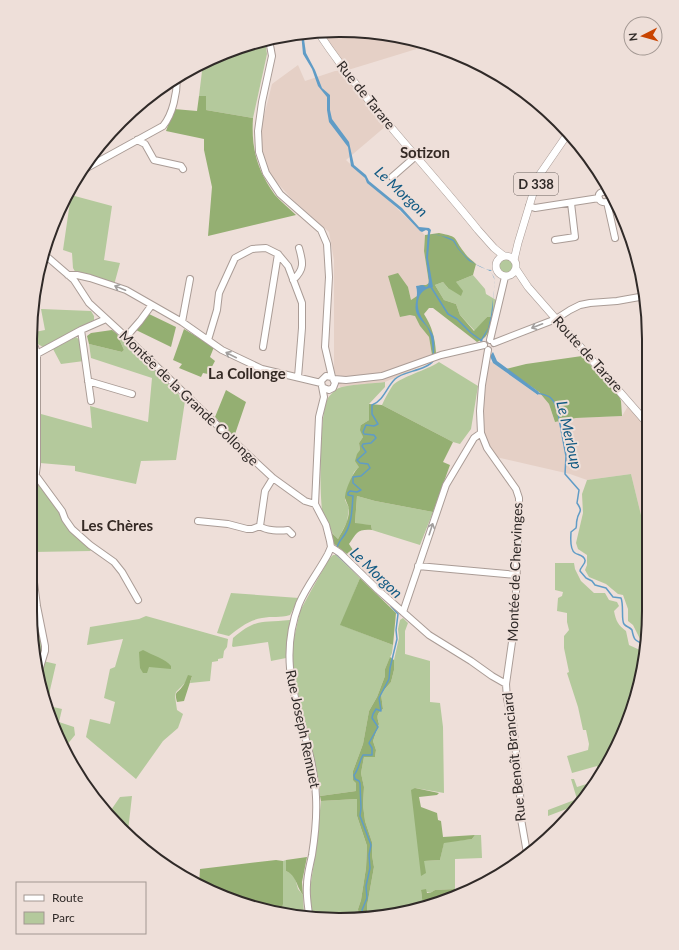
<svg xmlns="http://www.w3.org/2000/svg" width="679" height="950" viewBox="0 0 679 950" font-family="Lato,sans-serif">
<rect width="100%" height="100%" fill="#eedfd9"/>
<path fill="#e5d0c6" d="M360,31L420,41L423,47L348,70L386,126L346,160L425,235L424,251L429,283L426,285H421L417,296L411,300L408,287L400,317L410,315H415L420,326L429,337L433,361L385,382L340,387L334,370V260L329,232L291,198L272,177L266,166L262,148V124L272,84L298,65L305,81L335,71L348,70L322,32Z
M489,361L493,363L538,395L539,392L549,404L555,422L576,418L622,416L630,403L647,423L648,507L641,515L631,474L587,480L570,474L496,457L489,446L483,432L482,415Z"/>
<path fill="#b4c99c" d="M265,41L267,54L253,118L206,110L199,96L203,63L240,46Z
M71,195L112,206L104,260L120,263L114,285L77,275L73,268L72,253L63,250Z
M499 266a7 7 0 1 1 14 0a7 7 0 1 1-14 0Z
M473,275L485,289L486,294L496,300L492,317H487L475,331L460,315L456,304L444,300L435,285L443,282L448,288L456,282Z
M41,309L91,311L94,316V320L43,347L36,343L35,332L45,330Z
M117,334L158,373L185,401L176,460L141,461L136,484L75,471V466L40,463L41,414L92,428L90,406L148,422L152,378L91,358L89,344L122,352L124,350Z
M76,337L81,341L84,361L61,364L53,349Z
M439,362L478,386L471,429L460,444L453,442L382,405C385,398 389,391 393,385C401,377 427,370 439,362Z
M385,382V387L369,404V420L361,425L363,437L359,443L360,450L359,467L354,472L346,493L345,500L349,508L347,522L338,539C331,532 326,526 323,516C319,498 319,413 328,398C330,395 336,389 339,388C344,385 377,383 385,382Z
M631,474L641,515L648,513V631L646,643L640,639L633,625L628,621V609L623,595L618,594L606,584L589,577L585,570L587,565V555L578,549L576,543L583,513L582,494L587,480Z
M37,484L40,486L91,551L33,552L32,526Z
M357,496L375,501L433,512L420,545L372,530L371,525L355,524Z
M333,555H336L360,578L341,625L393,645L392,653L385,669V676L377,697L369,711L363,744L353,771L356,783V791L320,796L319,781L294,677L292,660L293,643L300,611L312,589L329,559Z
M555,563H574L575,569L581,581L594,593H605L609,600L617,602L619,606L614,611C616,621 618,625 626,631L629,645L642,651L643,663L639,690L617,747L600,775L597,766L572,773L567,756L588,750L589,744L586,730H583L578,707L567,673L569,672L564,648V636L569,630L567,622V613L557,611L558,598L562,596L563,592L555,590Z
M31,581L43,645C41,649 39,664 38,670L30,610Z
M231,593L299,598L290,615C280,618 272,616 262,618C249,620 239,628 229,636L217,633Z
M146,616L228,639L227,647L224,651L223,658L218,659V661L212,662L210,681L190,683L192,676L176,692L175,696L177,710L183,714L178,728L163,741L136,779L86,737L90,719L110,724L115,702L104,698L110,669L115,667L123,639L87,645L90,627L139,619Z
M403,618L408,623L405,631V654L430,661V702L440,703L443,727L444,793L415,788L423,861L440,860L444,842L472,839L475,835H481L482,858L455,859V889L435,890L430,893L421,890L423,906L380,917H369L367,913V906L374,867L372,855V842L365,821L363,805L364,787L361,773L364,757H375L376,750L373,741L379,724C377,717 376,714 383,709L381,694L385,689L391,682L394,670V660L399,638L398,629L400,620Z
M290,620L286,658L271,661L268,642L233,647L232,646L233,638C256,618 262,623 290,620Z
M43,661L56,664L50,690L49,706L62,709L59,722L74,727L75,735L66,746L41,691L39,679Z
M571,779H574L577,787L596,781L582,803L548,816V810L577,799Z
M132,796L128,831H125L109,813L120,797Z
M357,799V816L367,846L366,868L361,900L358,909L359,917L312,915L310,889L316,849L321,801Z
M286,860V871L292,874L295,878L298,889L303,895L304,915L281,914L283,904V861Z"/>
<path fill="#94af72" d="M199,96H206V110L253,118C251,148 257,170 275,195C281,202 289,208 296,215L208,236L212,187L204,150V139L166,131L174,109L197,111Z
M439,233C460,237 453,238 464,252C467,257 472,260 476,264L473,275L456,282L463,291L461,296L448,288L443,282L435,285L444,300L456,304L460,315L474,331L487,317H492C489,329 490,337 477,342L433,308H429L424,314C432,327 435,337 436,353L432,355L429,337L420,326L415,316L410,315L400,317L388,276L398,273L408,287L411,300L417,296V287L421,285H426L429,283L424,251L425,235Z
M149,314L176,327L171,347L136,330Z
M184,329L214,347L210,357L215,361L208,374L203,373L201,377L179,368L182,364L173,360Z
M112,330L117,334L124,350L122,352L89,344L87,336L91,333Z
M582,356L619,396L621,401L622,416L576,418L555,422L549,404L539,392L506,369L526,364Z
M226,390L246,402L234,437L215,417Z
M369,404L382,405L453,442L443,462L450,465L433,512L375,501L357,496L355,523L371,525L372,530C357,529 357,533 349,544L353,550L347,554L333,543L330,531L338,539C343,530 349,521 349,510C349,506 346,502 345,498C345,490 353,472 359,467L355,461L357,454L360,450L359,443L363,437L360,430L361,425L369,420Z
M360,578L396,613L393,645L340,625Z
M143,650C152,655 166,659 171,666V669L149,667L147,673H143L140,668L139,652Z
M390,657L394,660V670L391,682L385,689L381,694L383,709C376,714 377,717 379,724L373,741L376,750L375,757H364L361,773L364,787L363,805L365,821L372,842V855L374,867L367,906V913L369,917H359L358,909L361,900L366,868L367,846L357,816V799L321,801L320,796L356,791V783L353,780V771L363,744L369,711L377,697L385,676V669Z
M188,675L192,676L184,701L177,702C174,691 177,694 182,687C185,684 186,679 188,675Z
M415,788L439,793L437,795L419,797L421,807L437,813L438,820L441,821L443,837L475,835L472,839L444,843L440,860L424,861L426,873L421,876L411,790Z
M307,857L302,882L303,895C296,886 297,876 286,871V860Z
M276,860L283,861V904L281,914L203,888L199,885L200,869Z
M426,889L427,893H430L435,890L455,889V897L423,906L421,890Z"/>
<path fill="#609cc6" d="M303,32L306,53L315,70L322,88L330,95V110L332,119L349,142L354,165L366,175L369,181L402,208L419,227L429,228L431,230L430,234C437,235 445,236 452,239C456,241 456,245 459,249C466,258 480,270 492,270L490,271C498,282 494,286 493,298C493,308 493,319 488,329C486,334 483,339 481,342L480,341L488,328L491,315L495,283L494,277L490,271L469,261L458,249L453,241L439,235L430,234L428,258L433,287C424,289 420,292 418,301C416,315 427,324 433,335C435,341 434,349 434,354L433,355C432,344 432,336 427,327C423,322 417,317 416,311C414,304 419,296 416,286L423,285L426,287L428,286L429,280L426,258L428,231L426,230L422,232L420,231L400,210L367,183L365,178L351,166L348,147L329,122L327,110V97L318,86L312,69L303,54L301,33Z
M493,352L497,361L539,392L538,395L493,363L490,356Z"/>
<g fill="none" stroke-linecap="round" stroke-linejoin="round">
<path stroke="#609cc6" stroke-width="1.5" d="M431,287L448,314L457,319L471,333L482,341
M537,393C549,396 551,395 557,408L566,456L565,474L579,490L577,503C584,513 578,511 577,520C576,523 577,525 576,528L571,532C571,537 569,549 575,553C578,555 584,555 585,560C586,564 580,567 580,571L586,578L592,581L595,585L606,588L613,597L621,598C624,605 621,620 624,624C626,627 630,627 632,630C635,646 638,638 646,647
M337,548C338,542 342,539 345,534C352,523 352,509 353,496L348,495V493L350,491L357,492L361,490L353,483V477L361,476L370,468L368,464L360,463L357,460L366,452L362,446L363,444L371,443L376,438L374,435L364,434L363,432L366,425L374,426L378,424L372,414V405C384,400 386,388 395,379C403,371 426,371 434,360
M336,554L364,580
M364,917L362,910L367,898L366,886L370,868L369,855L371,845L360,816L361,808L360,783L359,781L355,779L354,775C359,769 359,762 363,755H372V748L369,743L378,727L372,718L373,714L376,709L381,711L379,698L389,679L390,668L397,639L396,630L398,614L391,606"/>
<g stroke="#aa9c96" stroke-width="8">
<path id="minor" d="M269,40L272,56L262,102L258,131L259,152L266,173L280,194L321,230L327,244L329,277L325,347L332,377
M137,140L145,144L154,160L181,166L183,169
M83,170L163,126C173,114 177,93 177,77
M392,177L416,156
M607,192C594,189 597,207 609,201L610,197
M607,202L615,238
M529,206L535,208L599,198
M555,240L575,237L571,203
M45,255L74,280L89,303L126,337L246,453L273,478L291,491L305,501L315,504
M68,275H77L90,278L126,290L182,322L222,350L262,369L321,383
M293,280C305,269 303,262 299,248
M182,322L190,279
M81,330L91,401
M126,337L140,321L151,306
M208,340L217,310L219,293L235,258L252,249L266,248L278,254L288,266L302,303V328L298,377
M490,340L505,277
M494,343L556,319L570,310L580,305L590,303L617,301L645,296
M263,347L278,254
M488,350L482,385L480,411L481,433L487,448L516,489L519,498V506L515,621L506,684L507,699L513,723L520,792L521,819L527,853
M35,355L81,330L106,319
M334,379L346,380L382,376L441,355L484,345
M88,381L132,394
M37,477L62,511L65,519L72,529L90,545L114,562L122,572L138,600
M32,503L37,465V354L35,347
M198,521L228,524L247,529H252L260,526L265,491L273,478
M260,526C266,531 280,531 288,530L292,534
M331,547L340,553L378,590L429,635L471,661L492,676L506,684
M31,559L37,606L45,646V651L38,674
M418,566L517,575
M403,612L446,485L474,438L481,433
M309,915C308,905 306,895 307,885C307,875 310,865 312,855C315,836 317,816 316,797C313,728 271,677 299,604C306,587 319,571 328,554L331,547L330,541L326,525L315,504L319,417L324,397L321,381L326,376L332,377L335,383L333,388L329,390L324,388"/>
</g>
<g stroke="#aa9c96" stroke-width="8">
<path id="major" d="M318,32C365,103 425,164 478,230L494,248L504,256
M496 266a10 10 0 1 1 20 0a10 10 0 1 1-20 0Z
M514,260L518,243L538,177L569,132
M516,269L528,287L647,423"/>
</g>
<use href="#minor" stroke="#fff" stroke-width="6"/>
<use href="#major" stroke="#fff" stroke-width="7"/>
</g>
<defs><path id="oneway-shaft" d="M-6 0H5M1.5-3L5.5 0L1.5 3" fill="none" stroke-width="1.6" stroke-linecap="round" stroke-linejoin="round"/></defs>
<g stroke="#a29f9e">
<use href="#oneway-shaft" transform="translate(120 288) rotate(-158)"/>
<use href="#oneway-shaft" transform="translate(537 326) rotate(159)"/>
<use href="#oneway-shaft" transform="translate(231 355) rotate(-153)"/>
<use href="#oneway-shaft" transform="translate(431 529) rotate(-72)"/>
</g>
<g text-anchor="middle" stroke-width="4" stroke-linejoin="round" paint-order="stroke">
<rect fill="#eedfd9" stroke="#69605d" stroke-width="1" x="514" y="173" width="44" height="22" rx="3"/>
<g font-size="13" font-weight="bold" fill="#302a28">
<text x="536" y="189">D 338</text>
</g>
<g font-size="14" fill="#302a28" stroke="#eedfd9">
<text transform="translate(366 95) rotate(51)" y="5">Rue de Tarare</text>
<text transform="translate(588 354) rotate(48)" y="5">Route de Tarare</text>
<text transform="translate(189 398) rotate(44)" y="5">Montée de la Grande Collonge</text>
<text transform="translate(515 572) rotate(-88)" y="5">Montée de Chervinges</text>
<text transform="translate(303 729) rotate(78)" y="5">Rue Joseph Remuet</text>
<text transform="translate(514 757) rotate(-96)" y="5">Rue Benoît Branciard</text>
</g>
<g font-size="15" font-weight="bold" fill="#352a25" stroke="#eedfd9">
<text x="425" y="158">Sotizon</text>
<text x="247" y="379">La Collonge</text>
<text x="117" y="531">Les Chères</text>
</g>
<g font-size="15" font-style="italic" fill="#125a83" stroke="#eedfd9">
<text transform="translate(401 192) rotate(43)" y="5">Le Morgon</text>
<text transform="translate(569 435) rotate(77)" y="5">Le Merloup</text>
<text transform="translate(376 573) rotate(44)" y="5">Le Morgon</text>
</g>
</g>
<path d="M0 0H679V950H0ZM339 37H340A302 302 0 0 1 642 339V611A302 302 0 0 1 340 913H339A302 302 0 0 1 37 611V339A302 302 0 0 1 339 37Z" fill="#eedfd9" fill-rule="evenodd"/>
<path fill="none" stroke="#302a28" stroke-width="2" d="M339 37H340A302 302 0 0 1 642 339V611A302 302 0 0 1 340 913H339A302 302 0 0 1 37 611V339A302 302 0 0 1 339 37Z"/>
<rect x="16" y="882" width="130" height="52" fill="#eedfd9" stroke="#a29792"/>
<rect x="24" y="895" width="20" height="6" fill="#ffffff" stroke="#a29792"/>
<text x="52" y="902" font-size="12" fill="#302a28">Route</text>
<rect x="24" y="912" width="20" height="12" fill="#b4c99c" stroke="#a29792"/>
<text x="52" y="922" font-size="12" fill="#302a28">Parc</text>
<g transform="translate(643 36) rotate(264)"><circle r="19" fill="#eedfd9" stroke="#a29792"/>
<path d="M0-3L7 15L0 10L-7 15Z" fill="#c94400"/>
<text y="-6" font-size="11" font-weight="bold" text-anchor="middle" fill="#302a28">N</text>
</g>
</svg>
